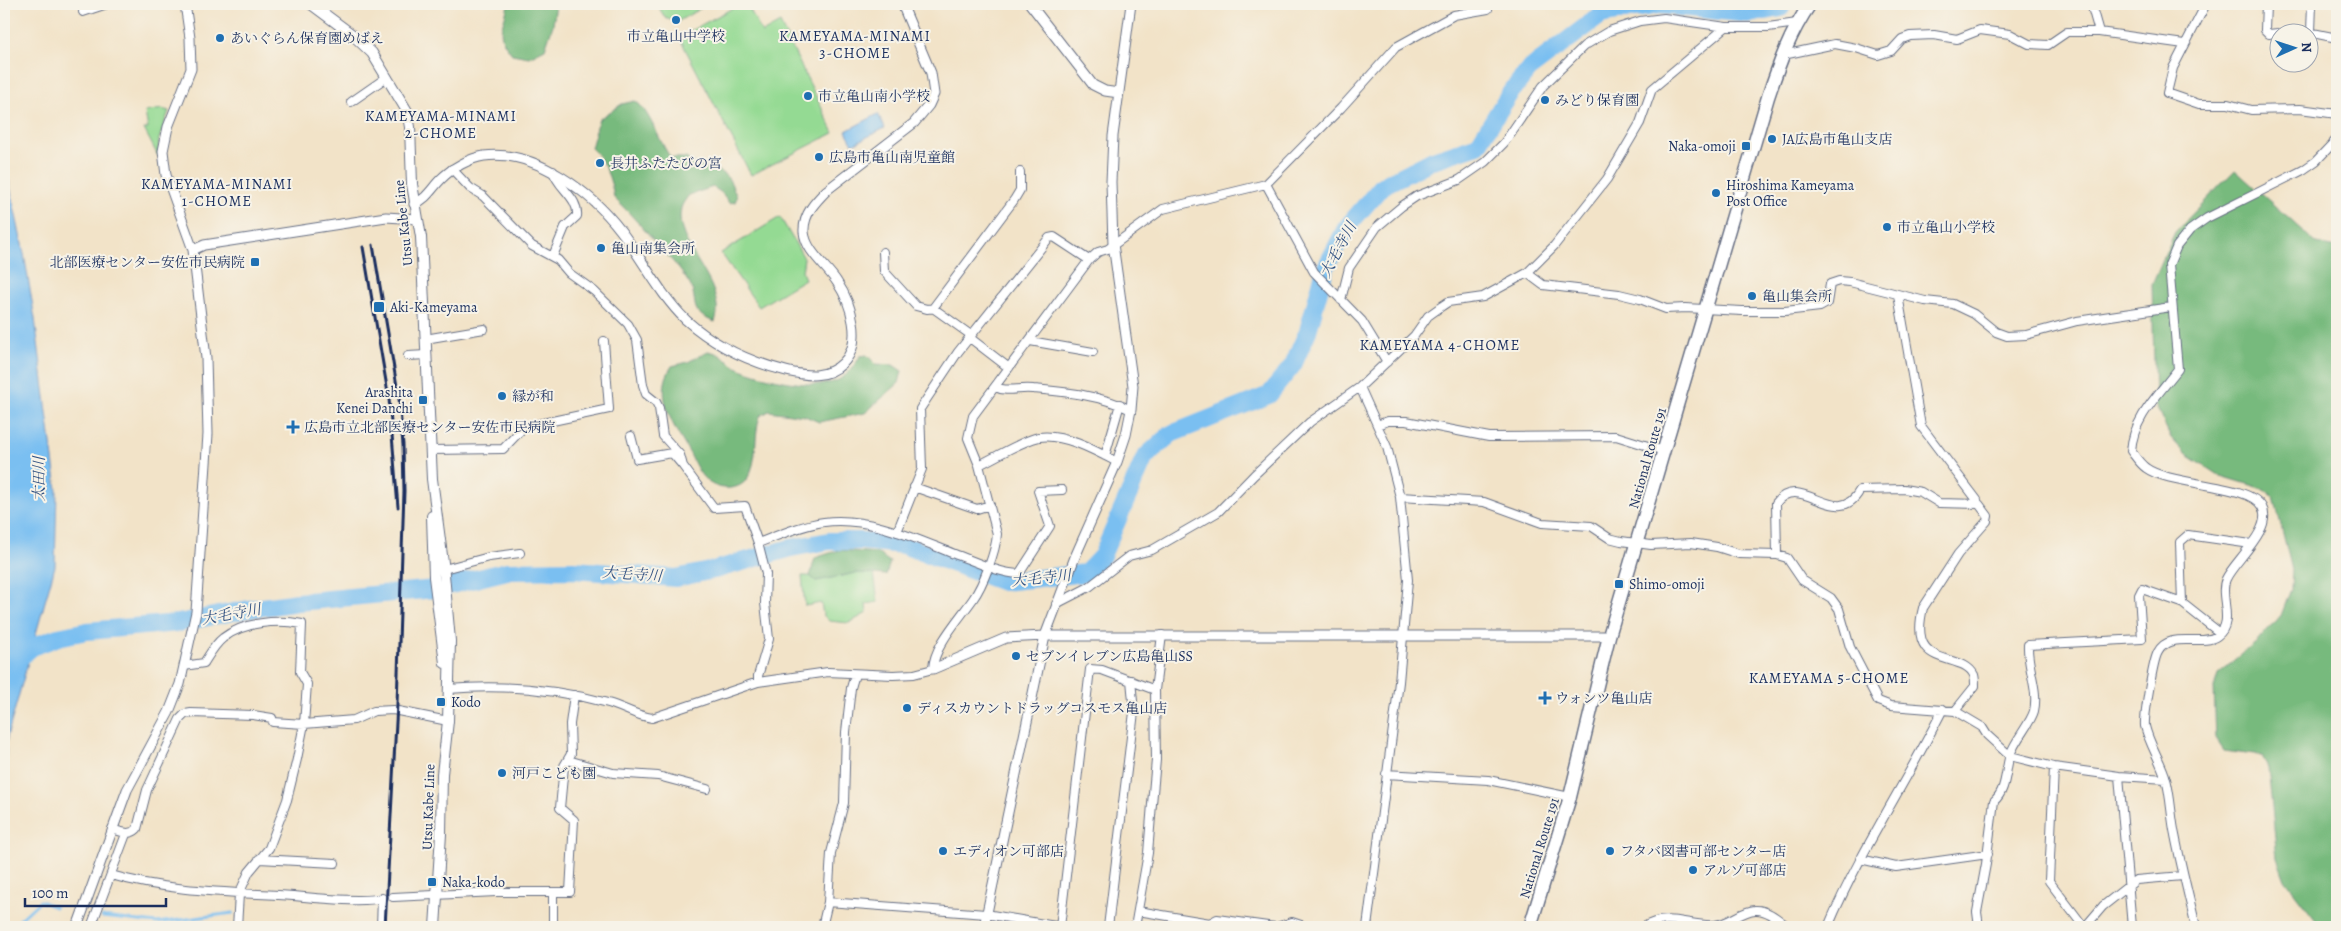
<svg xmlns="http://www.w3.org/2000/svg" width="2341" height="931" viewBox="0 0 2341 931" font-family="Alegreya,'Noto Serif JP',serif">
<rect width="100%" height="100%" fill="#f7f3e8"/>
<filter id="ink" filterUnits="userSpaceOnUse"><feTurbulence type="fractalNoise" baseFrequency=".02" numOctaves="2"/><feDisplacementMap in="SourceGraphic" scale="10" xChannelSelector="R" yChannelSelector="G"/><feConvolveMatrix kernelMatrix="1 2 1 2 8 2 1 2 1" color-interpolation-filters="sRGB"/></filter>
<filter id="wash" filterUnits="userSpaceOnUse"><feTurbulence type="fractalNoise" baseFrequency=".0096" numOctaves="4" result="noise"/><feDisplacementMap in="SourceGraphic" scale="20" xChannelSelector="R" yChannelSelector="G"/><feGaussianBlur stdDeviation="1.12" result="paint"/><feColorMatrix in="noise" values="0 0 0 0 0 0 0 0 0 0 0 0 0 0 0 0 0 1.4 0 .05"/><feComposite in="paint" operator="in"/></filter>
<g filter="url(#wash)">
<rect width="100%" height="100%" fill="#f2e3c8"/>
<path fill="#94da93" stroke="#588478" d="M657,4H708L677,22L665,18Z
M740,4H747L762,33L780,23L834,133L751,175L679,37Z
M162,109L169,111L159,139L158,156L144,129H148L145,112Z
M780,217L804,258L802,272L805,279L759,307L721,253Z
M856,573H874L878,602L866,604L867,613L849,623L829,621L823,615L821,603L805,606L802,576H810L816,581Z"/>
<path fill="#77ba7d" stroke="#49746e" d="M508,4H556L553,25L545,49L529,57L512,54C493,31 504,28 508,4Z
M635,101C649,109 659,142 671,158H686C698,169 714,165 726,176C731,180 734,191 737,197L735,202L729,203L722,193L713,187L689,195C686,199 682,204 681,208C672,246 729,283 715,322C686,312 700,301 689,283C679,267 667,255 654,241C641,226 629,212 614,198C612,181 604,159 591,148L599,119L622,104Z
M2235,170L2317,244L2337,248V927H2321L2285,880L2277,858L2268,767L2262,756L2224,751L2216,739L2214,688L2218,674L2257,642L2282,613L2291,589L2292,570L2274,497L2264,489L2218,475L2186,454L2171,438L2155,404L2152,284L2175,232Z
M708,351C726,354 727,364 741,369C763,378 819,392 840,379C850,373 855,365 860,356L867,355L876,364L893,365L902,371L899,383L865,413L819,422L805,416L769,411L760,416C753,436 759,461 747,479C738,492 716,490 706,480C699,474 694,462 690,454C675,428 652,396 672,366L688,362Z
M839,550L877,553L890,562L886,575L856,573L816,581L810,576L815,558Z"/>
<path fill="#7abff1" stroke="#4a77a8" d="M878,114L885,128L853,144L846,131Z
M4,158L24,254L35,319L57,490L55,566L7,737L4,781Z"/>
<g fill="none" stroke-linecap="round" stroke-linejoin="round">
<path stroke="#7abff1" stroke-width="3" d="M102,917L157,923L233,913
M12,927L40,901L55,907"/>
<path stroke="#7abff1" stroke-width="18" d="M14,663L32,647L58,637L87,631L178,623L249,609L298,602L435,589L507,571L574,570L676,578L714,570L791,548L829,541H862L903,545L1003,582L1086,573L1102,556L1145,457L1171,434L1269,395L1293,365L1308,331L1325,269L1346,228L1382,186L1433,160L1478,145L1508,96L1528,70L1601,15L1659,5L1750,14L1781,8"/>
</g>
</g>
<g filter="url(#ink)">
<g fill="none" stroke-linecap="round" stroke-linejoin="round">
<g stroke="#666e83" stroke-width="10">
<path id="minor" d="M2091,4L2099,32
M2206,4L2173,68L2167,93L2199,104H2228L2251,110L2300,109L2337,114
M2266,4L2265,30L2269,34L2278,33
M83,12L107,4
M2308,32L2337,38
M2311,32L2312,4
M1783,55L1835,44L1856,48L1878,55L1891,51L1902,39L1910,36L1934,35L1957,39L1980,30L2010,34L2029,44L2048,45L2067,32H2099L2184,44
M351,102L387,77
M452,169L470,188L483,196L532,246L558,260L569,273L594,291L628,324L637,340L643,385L646,394L656,402L659,408L663,436L680,455L683,466
M1266,184L1314,272L1362,321L1387,362
M883,252L884,271L916,306L927,309L933,308L1014,200L1020,190V172
M553,256L565,227L577,216C579,198 558,188 553,171
M1527,273L1543,285L1619,294L1640,299L1666,309L1685,308L1742,311H1785L1820,307L1827,303L1830,284L1839,281L1850,282L1925,301L1953,304L1974,314L1996,332L2007,336L2026,335L2077,321L2171,307
M1898,295L1921,426L1977,500
M1341,300L1349,268L1377,227L1402,206L1417,196L1459,180L1485,162L1504,143L1543,86L1584,46L1609,31L1640,21L1664,18L1726,27
M933,308L968,333L970,338L1009,368
M425,339L484,329
M1030,341L1093,352
M408,356L426,355
M995,387C1007,393 1020,387 1033,389C1065,392 1102,395 1131,410
M1360,387L1387,447L1400,497L1408,580L1399,682L1367,927
M1377,425L1388,421H1406L1489,437L1616,436L1664,451
M631,436L637,459L672,453L683,466L714,508L745,506L758,543L766,574L765,603L769,639L758,676V682
M431,450L503,449L524,427L609,409L604,341
M1105,456L1120,404
M979,465C996,457 1021,441 1039,437C1063,433 1096,451 1117,462
M914,487L977,509L990,505
M1400,497L1484,502L1542,523L1591,526L1609,538L1621,541L1651,545L1691,543L1717,547L1739,554L1777,555L1787,558L1802,580L1831,598L1839,609L1850,647L1878,701L1891,706L1955,711L1982,727L1987,735L2010,756L2054,767L2119,776L2166,779
M897,532L922,469L920,409L958,352L1049,238L1054,237L1089,260
M758,543C779,535 802,525 824,522C869,516 916,539 957,555C977,562 998,573 1019,574L1050,526L1038,491L1062,490
M1777,555L1776,503C1800,470 1837,532 1860,490L1904,489L1921,492L1939,503L1979,504L1988,516L1987,521L1958,554L1923,608C1907,672 1962,650 1974,675C1975,678 1975,683 1975,686L1955,711
M444,569L489,557L520,553
M2182,603L2180,542L2188,535L2251,544
M1056,604L1089,587L1129,556L1152,550L1218,512L1254,475L1310,422L1360,387L1414,336L1428,316L1442,306L1448,302L1483,297L1527,273L1554,246L1607,179L1640,123L1652,89L1726,27H1768L1797,23
M184,666L204,663C209,655 215,644 223,638C243,622 278,619 302,624L300,672L307,684L304,724L297,759L287,800L269,848L249,872L239,894L237,927
M448,689C503,684 555,689 608,703C623,707 636,716 652,718L758,682L828,672L893,675L914,674L933,669C933,647 960,618 973,599C983,585 996,551 997,534L979,465L968,438L973,416L1089,260L1098,252L1108,249L1163,209L1266,184L1341,108L1396,47L1454,15L1488,9
M568,760L613,773L658,776L707,789
M2054,767L2049,881L2084,927
M1386,774L1488,780L1570,797
M2119,776L2132,927
M112,829C121,832 130,836 137,829L147,790L180,719L185,714L191,713L253,715L272,718L273,722L304,724L354,720L374,711L393,710L448,721
M259,859L335,863
M1860,859L1896,867L1988,854
M111,875C170,892 232,892 293,896C316,898 361,903 382,898L381,927
M553,892V927
M393,897L496,892H570L574,820L560,808L564,766L571,754L570,724L574,695
M828,902L986,914L1061,927
M1138,911L1210,923L1217,919L1275,927
M91,927L126,834
M822,927L828,902L831,853L844,803L846,732L851,688L855,674
M1060,927L1090,669L1102,670L1155,690
M1108,927L1134,712L1131,680
M1135,927L1148,853L1152,804L1156,760L1155,690L1162,635
M1277,927L1292,922L1307,927
M1644,927C1668,912 1690,927 1715,925C1729,924 1741,911 1755,910C1767,909 1779,920 1788,927
M1828,927C1860,851 1906,783 1943,709
M1979,927L1977,912L1986,864L1994,801C2007,790 2005,770 2010,755C2015,740 2031,723 2034,711C2039,690 2027,667 2028,645L2142,639L2139,595L2142,589L2182,603L2220,633
M2085,927L2103,906L2136,880L2183,876
M2196,927C2189,897 2181,866 2175,835C2171,817 2171,797 2166,779C2161,761 2149,744 2145,726C2144,717 2153,660 2158,652C2169,630 2202,647 2217,636C2236,622 2218,596 2226,579C2234,561 2274,529 2262,507C2250,483 2170,486 2146,468C2140,464 2135,456 2131,451C2133,418 2159,394 2178,369L2169,265L2177,246L2190,230L2207,218L2303,170L2316,161L2337,139"/>
</g>
<g stroke="#666e83" stroke-width="11">
<path id="tertiary" d="M1030,4L1093,85L1105,91L1119,93
M414,204C427,199 432,188 441,179C452,168 470,158 484,156C535,149 592,193 621,231C643,260 660,295 686,320C714,345 750,362 786,371C806,376 827,379 843,363C864,342 851,303 837,282C827,266 806,252 804,232C803,214 816,201 827,190L914,123L929,105L934,94L931,73L902,4
M193,250L204,245L386,217L417,219
M933,669L1006,638L1045,636H1609
M77,927L127,790L169,712L180,684L196,612L208,434L206,358L193,250L166,175L163,151L168,127L191,69L190,38L185,4
M984,927L1045,636L1075,557L1117,462L1126,435L1131,410L1133,386L1113,244L1111,182L1113,136L1131,4"/>
</g>
<g stroke="#666e83" stroke-width="12">
<path id="secondary" d="M311,4L354,36L372,53L407,111L410,127L412,184L421,237L432,479L443,563L450,641L448,721L442,774L441,834L435,927
M432,516L434,577L445,663"/>
</g>
<g stroke="#666e83" stroke-width="15">
<path id="trunk" d="M1530,927L1570,797L1609,636L1768,97C1779,64 1790,33 1810,4"/>
</g>
<use href="#minor" stroke="#fff" stroke-width="8"/>
<use href="#tertiary" stroke="#fff" stroke-width="9"/>
<use href="#secondary" stroke="#fff" stroke-width="10"/>
<use href="#trunk" stroke="#fff" stroke-width="12"/>
<path stroke="#1b2f5e" stroke-width="3" d="M373,245L399,398L403,445L404,491L397,704L385,927
M363,247L389,399L398,507"/>
</g>
</g>
<g fill="#1f6fb2" stroke="#f7f3e8" stroke-width="2">
<circle cx="676" cy="20" r="5"/>
<circle cx="220" cy="38" r="5"/>
<circle cx="808" cy="96" r="5"/>
<circle cx="1545" cy="100" r="5"/>
<circle cx="1772" cy="139" r="5"/>
<rect x="1741" y="141" width="10" height="10" rx="2.5"/>
<circle cx="819" cy="157" r="5"/>
<circle cx="600" cy="163" r="5"/>
<circle cx="1716" cy="193" r="5"/>
<circle cx="1887" cy="227" r="5"/>
<circle cx="601" cy="248" r="5"/>
<rect x="250" y="257" width="10" height="10" rx="2.5"/>
<circle cx="1752" cy="296" r="5"/>
<rect x="373" y="301" width="12" height="12" rx="2.5"/>
<circle cx="502" cy="396" r="5"/>
<rect x="418" y="395" width="10" height="10" rx="2.5"/>
<path d="M290.5 419.5h5v5h5v5h-5v5h-5v-5h-5v-5h5z"/>
<rect x="1614" y="579" width="10" height="10" rx="2.5"/>
<circle cx="1016" cy="656" r="5"/>
<path d="M1542.5 690.5h5v5h5v5h-5v5h-5v-5h-5v-5h5z"/>
<rect x="436" y="697" width="10" height="10" rx="2.5"/>
<circle cx="907" cy="708" r="5"/>
<circle cx="502" cy="773" r="5"/>
<circle cx="943" cy="851" r="5"/>
<circle cx="1610" cy="851" r="5"/>
<circle cx="1693" cy="870" r="5"/>
<rect x="427" y="877" width="10" height="10" rx="2.5"/>
</g>
<g text-anchor="middle" stroke-width="4" stroke-linejoin="round" paint-order="stroke">
<g font-size="14" fill="#1b2f5e" stroke="#f7f3e8" text-anchor="start">
<text x="676" y="41" text-anchor="middle">市立亀山中学校</text>
<text x="230" y="43">あいぐらん保育園めばえ</text>
<text x="818" y="101">市立亀山南小学校</text>
<text x="1555" y="105">みどり保育園</text>
<text x="1782" y="144">JA広島市亀山支店</text>
<text x="1736" y="151" text-anchor="end">Naka-omoji</text>
<text x="829" y="162">広島市亀山南児童館</text>
<text x="610" y="168">長井ふたたびの宮</text>
<text x="1726" y="190">Hiroshima Kameyama<tspan x="1726" dy="16">Post Office</tspan></text>
<text x="1897" y="232">市立亀山小学校</text>
<text x="611" y="253">亀山南集会所</text>
<text x="245" y="267" text-anchor="end">北部医療センター安佐市民病院</text>
<text x="1762" y="301">亀山集会所</text>
<text x="390" y="312">Aki-Kameyama</text>
<text x="413" y="397" text-anchor="end">Arashita<tspan x="413" dy="16">Kenei Danchi</tspan></text>
<text x="512" y="401">縁が和</text>
<text x="304" y="432">広島市立北部医療センター安佐市民病院</text>
<text x="1629" y="589">Shimo-omoji</text>
<text x="1026" y="661">セブンイレブン広島亀山SS</text>
<text x="1555" y="703">ウォンツ亀山店</text>
<text x="451" y="707">Kodo</text>
<text x="917" y="713">ディスカウントドラッグコスモス亀山店</text>
<text x="512" y="778">河戸こども園</text>
<text x="953" y="856">エディオン可部店</text>
<text x="1620" y="856">フタバ図書可部センター店</text>
<text x="1703" y="875">アルゾ可部店</text>
<text x="442" y="887">Naka-kodo</text>
</g>
<g font-size="14" fill="#1b2f5e" stroke="#f7f3e8">
<text transform="translate(403 223) rotate(-96)" y="5">Utsu Kabe Line</text>
<text transform="translate(1647 458) rotate(-74)" y="5">National Route 191</text>
<text transform="translate(428 807) rotate(-88)" y="5">Utsu Kabe Line</text>
<text transform="translate(1539 848) rotate(-73)" y="5">National Route 191</text>
</g>
<g font-size="15" letter-spacing="1" fill="#1b2f5e" stroke="#f7f3e8">
<text x="855" y="41">KAMEYAMA-MINAMI<tspan x="855" dy="17">3-CHOME</tspan></text>
<text x="441" y="121">KAMEYAMA-MINAMI<tspan x="441" dy="17">2-CHOME</tspan></text>
<text x="217" y="189">KAMEYAMA-MINAMI<tspan x="217" dy="17">1-CHOME</tspan></text>
<text x="1440" y="350">KAMEYAMA 4-CHOME</text>
<text x="1829" y="683">KAMEYAMA 5-CHOME</text>
</g>
<g font-size="15" font-style="italic" fill="#335383" stroke="#f7f3e8">
<text transform="translate(1338 250) rotate(-62)" y="5">大毛寺川</text>
<text transform="translate(39 479) rotate(-90)" y="5">太田川</text>
<text transform="translate(632 574) rotate(4)" y="5">大毛寺川</text>
<text transform="translate(1041 578) rotate(-6)" y="5">大毛寺川</text>
<text transform="translate(231 614) rotate(-10)" y="5">大毛寺川</text>
</g>
</g>
<rect width="2341" height="931" fill="none" stroke="#f7f3e8" stroke-width="20"/>
<g transform="translate(2294 48) rotate(87)"><circle r="24" fill="#f7f3e8" stroke="#9fa5b1"/>
<path d="M0-4L9 19L0 12L-9 19Z" fill="#1f6fb2"/>
<text y="-8" font-size="14" font-weight="bold" text-anchor="middle" fill="#1b2f5e">N</text>
</g>
<path d="M25 898v8h141v-8" fill="none" stroke="#1b2f5e" stroke-width="2.5"/>
<text x="32" y="898" font-size="15" fill="#1b2f5e" stroke="#f7f3e8" stroke-width="4" paint-order="stroke">100 m</text>
</svg>
